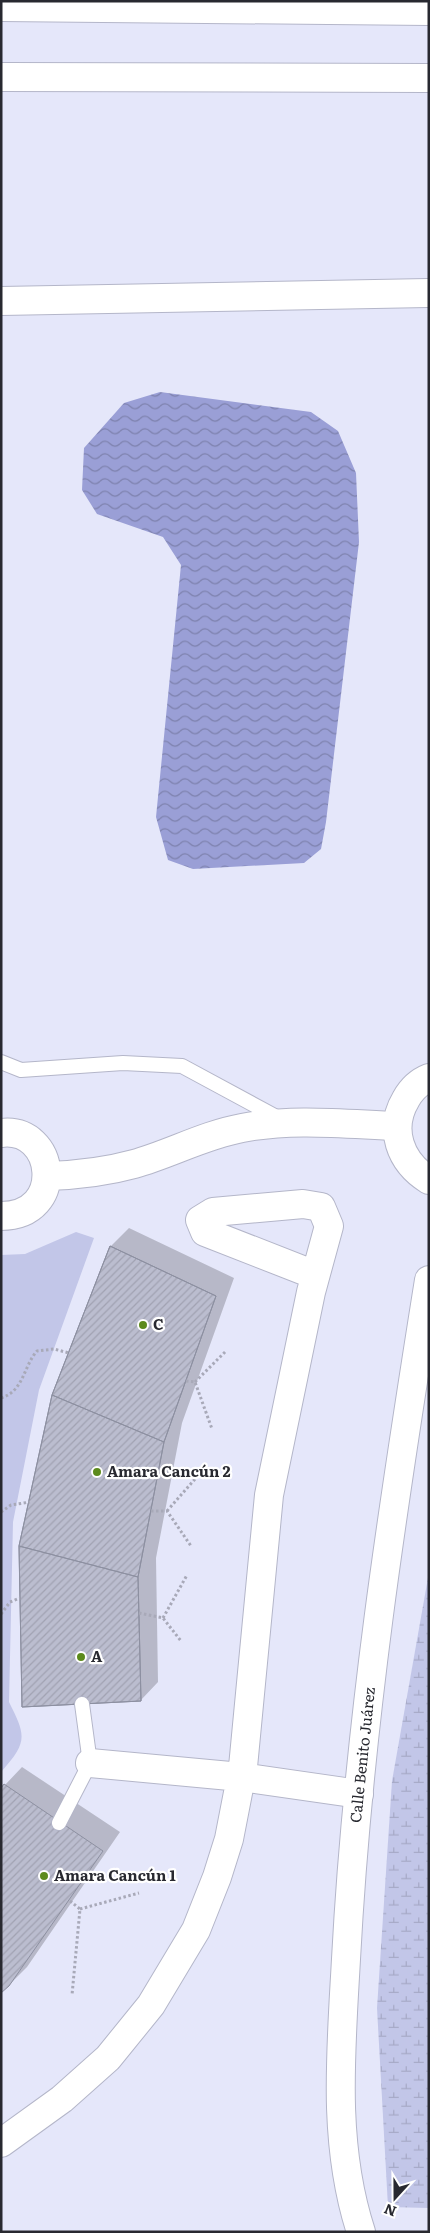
<svg xmlns="http://www.w3.org/2000/svg" width="430" height="2233" viewBox="0 0 430 2233" font-family="Literata,serif">
<defs>
<pattern id="wetland-marsh" width="20" height="14" patternUnits="userSpaceOnUse" patternTransform="scale(1.25)"><rect width="20" height="14" fill="#c2c6e8"/><path d="M1 5h8M5 5V1M11 12h8M15 12V8" fill="none" stroke="#a7aac7"/></pattern>
<pattern id="water-waves" width="16" height="10" patternUnits="userSpaceOnUse" patternTransform="scale(1.25)"><rect width="16" height="10" fill="#9a9fd6"/><path d="M0 5q4-4 8 0t8 0" fill="none" stroke="#7e82ae"/></pattern>
<pattern id="building-hatch" width="6" height="6" patternUnits="userSpaceOnUse" patternTransform="scale(1.25)"><rect width="6" height="6" fill="#bbbdcf"/><path d="M-1 1l2-2M0 6l6-6M5 7l2-2" fill="none" stroke="#a1a2b2"/></pattern>
</defs>
<rect width="100%" height="100%" fill="#e5e7fa"/>
<path fill="url(#wetland-marsh)" d="M429,1572V2208L388,2207L377,2008L392,1781Z"/>
<path fill="#c2c6e8" d="M76,1232L94,1238L39,1390L13,1522L9,1702C26,1736 28,1742 1,1772V1255L25,1254Z"/>
<path fill="url(#water-waves)" d="M160,392L311,412L338,431L356,473L359,542L326,822L321,849L304,863L193,869L168,860L156,817L181,565L163,537L97,514L82,490L84,448L124,403Z"/>
<path fill="#0003" d="M129,1228L234,1278L182,1423L156,1558L158,1682L141,1700L53,1395L111,1246Z
M22,1767L120,1832L27,1967L9,1985L5,1785Z"/>
<path fill="url(#building-hatch)" stroke="#8d90a1" d="M110,1246L216,1296L164,1442L138,1577L141,1701L22,1707L19,1546L52,1395Z
M110,1246L216,1296L164,1442L52,1395Z
M52,1395L164,1442L138,1577L19,1546Z
M19,1546L138,1577L141,1701L22,1707Z
M4,1784L103,1851L9,1986L1,1993V1788Z"/>
<g fill="none" stroke-linecap="round" stroke-linejoin="round">
<g stroke="#b4b6c9" stroke-width="16">
<path id="service" d="M1,1062L21,1070L123,1063L182,1066L282,1120
M59,1823L90,1763L82,1704"/>
</g>
<g stroke="#b4b6c9" stroke-width="30">
<path id="minor" d="M1,7L429,11
M1,77L429,78
M1,301L428,293
M1,1133C56,1126 67,1216 1,1216
M48,1176C77,1175 105,1172 134,1164C170,1154 204,1135 242,1128C293,1118 345,1124 397,1126
M90,1763L241,1777L359,1794
M1,2143L62,2099L108,2058L151,2005L196,1930L217,1877L229,1839L243,1767L269,1495L311,1292L329,1226L321,1207L303,1204L213,1212L200,1220L205,1232L315,1275"/>
</g>
<g stroke="#b4b6c9" stroke-width="30">
<path id="tertiary" d="M429,1078C419,1082 411,1090 406,1099C388,1129 400,1162 429,1180
M361,2232C332,2143 341,2051 346,1959C358,1731 393,1505 429,1280"/>
</g>
<path stroke="#a8a9b8" stroke-width="3" stroke-dasharray="2.5 2.5" stroke-linecap="butt" d="M186,1381L195,1382L212,1429
M195,1382L226,1351
M1,1398C24,1391 23,1367 37,1351L54,1349L69,1353
M151,1511H167L191,1546
M167,1511L202,1471
M1,1512L11,1505L30,1502
M139,1613L163,1618L181,1641
M1,1614L10,1602L20,1598
M163,1618L187,1575
M70,1901L80,1909L72,1995
M80,1909L139,1893"/>
<use href="#service" stroke="#fff" stroke-width="14"/>
<use href="#minor" stroke="#fff" stroke-width="28"/>
<use href="#tertiary" stroke="#fff" stroke-width="28"/>
</g>
<g fill="#5c8a1c" stroke="#fff" stroke-width="2">
<circle cx="143" cy="1325" r="5"/>
<circle cx="97" cy="1472" r="5"/>
<circle cx="81" cy="1657" r="5"/>
<circle cx="44" cy="1876" r="5"/>
</g>
<g text-anchor="middle" stroke-width="4.5" stroke-linejoin="round" paint-order="stroke">
<g font-size="15" font-weight="bold" fill="#282930" stroke="#fff" text-anchor="start">
<text x="153" y="1330">C</text>
<text x="107" y="1477">Amara Cancún 2</text>
<text x="91" y="1662">A</text>
<text x="54" y="1881">Amara Cancún 1</text>
</g>
<g font-size="15" fill="#282930" stroke="#fff">
<text transform="translate(363 1755) rotate(-84)" y="5">Calle Benito Juárez</text>
</g>
</g>
<rect width="430" height="2233" fill="none" stroke="#282930" stroke-width="5"/>
<g transform="translate(395 2198) rotate(201)" stroke="#ffffff" stroke-width="4" paint-order="stroke">
<path d="M0-4L9 19L0 12L-9 19Z" fill="#282930"/>
<text y="-8" font-size="14" font-weight="bold" text-anchor="middle" fill="#282930">N</text>
</g>
</svg>
